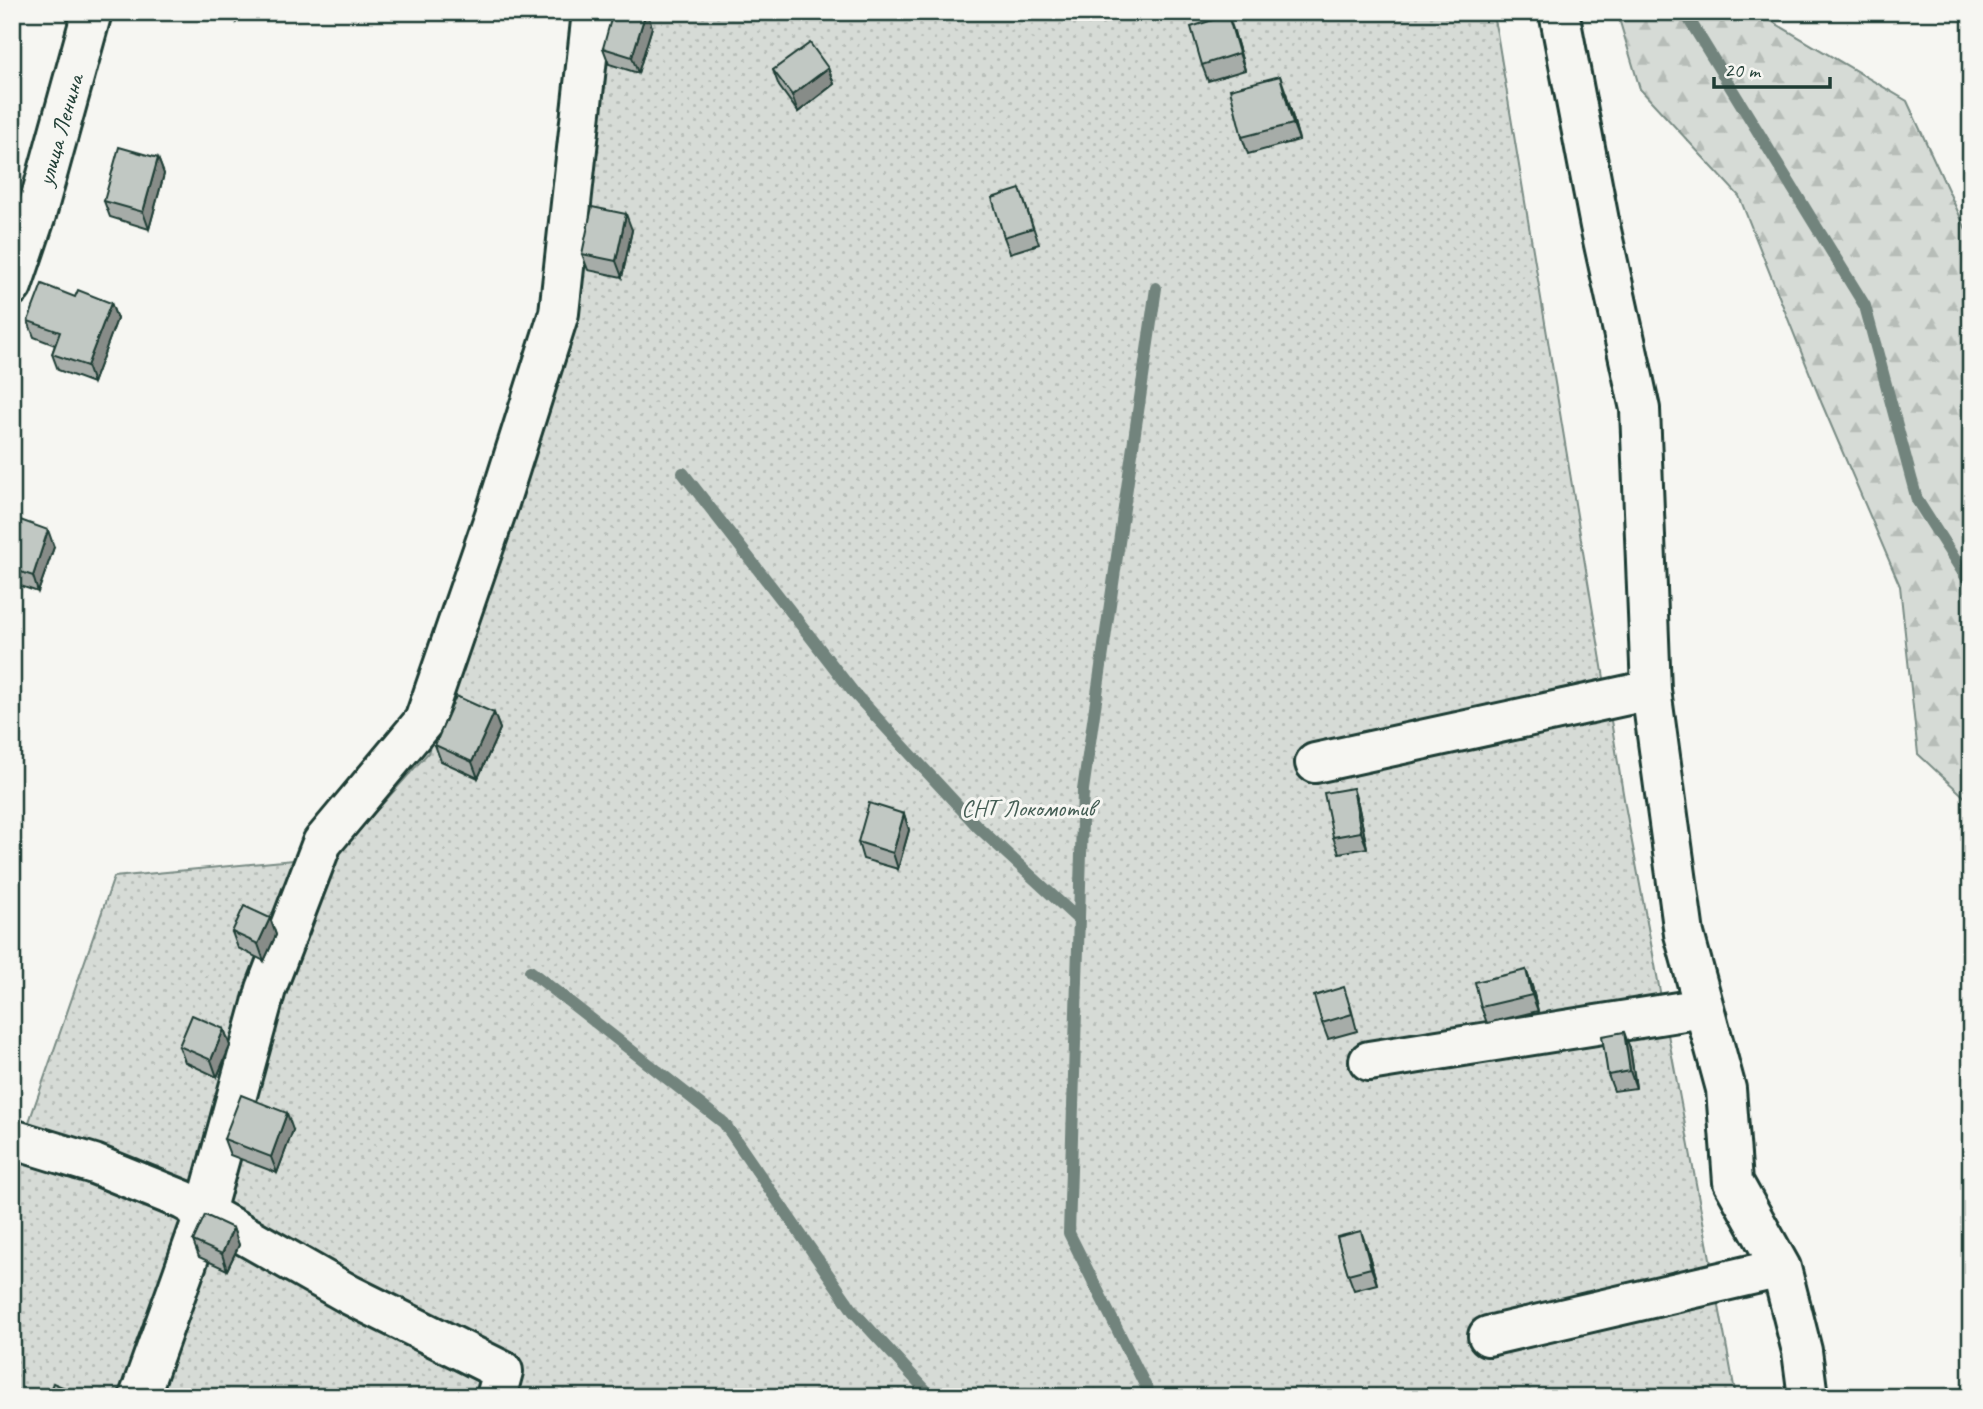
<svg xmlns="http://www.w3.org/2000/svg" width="1983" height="1409" viewBox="0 0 1983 1409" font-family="Caveat,sans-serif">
<defs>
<pattern id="forest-firs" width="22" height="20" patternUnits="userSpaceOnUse" patternTransform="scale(1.75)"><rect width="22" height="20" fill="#d6dbd6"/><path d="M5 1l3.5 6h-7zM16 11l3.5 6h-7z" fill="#b7bdb8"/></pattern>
<pattern id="garden-dots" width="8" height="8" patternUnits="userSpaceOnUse" patternTransform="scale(1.75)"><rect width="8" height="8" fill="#d6dbd6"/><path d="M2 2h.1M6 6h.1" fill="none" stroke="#b7bdb8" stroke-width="1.8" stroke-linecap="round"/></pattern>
</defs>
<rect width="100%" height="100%" fill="#f6f6f2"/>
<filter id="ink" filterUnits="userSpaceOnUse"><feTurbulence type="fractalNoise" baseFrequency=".0143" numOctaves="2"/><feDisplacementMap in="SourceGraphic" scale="14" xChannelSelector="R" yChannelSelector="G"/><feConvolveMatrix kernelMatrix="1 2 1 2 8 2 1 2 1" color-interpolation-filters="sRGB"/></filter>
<g filter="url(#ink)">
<path fill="url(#forest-firs)" stroke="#7a8c85" stroke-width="2" d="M1617,12H1756L1907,101L1971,240V803L1918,754L1900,586L1822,404L1739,196L1640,89Z"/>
<path fill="url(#garden-dots)" stroke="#7a8c85" stroke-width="2" d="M603,12H1492L1497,33L1625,805L1736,1397H12V1171L114,877L336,856L428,753L458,655L548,414Z"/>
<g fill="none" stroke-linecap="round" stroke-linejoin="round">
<path stroke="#72847d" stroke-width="12" d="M1690,21L1865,306L1917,500L1971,585
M683,473L854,693L977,826L1079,920
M530,971L724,1123L854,1312L932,1397
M1151,1397L1069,1233L1083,790L1156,288"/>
<g stroke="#1f3d34" stroke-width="44">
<path id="minor" d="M1559,12L1600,226L1640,409L1651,690L1684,934L1726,1089L1733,1182L1781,1268L1802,1351L1808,1397
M12,286L36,215L92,12
M1315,763L1651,690
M1369,1061L1703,1008
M12,1139L94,1164L183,1200L350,1295L503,1371L496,1397
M1488,1336L1781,1268
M139,1397L205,1212L266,989L322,843L424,721L498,506L559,313L592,12"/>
</g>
<use href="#minor" stroke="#f6f6f2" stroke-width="38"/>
</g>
<path fill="#a6aca8" stroke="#1f3d34" stroke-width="2" d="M215,12H240L236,22Z
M652,27L638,73L609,64L603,48Z
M1234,32L1245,70L1208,81L1202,65Z
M828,68L834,84L798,112L779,86L773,70Z
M1286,93L1299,140L1248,154L1242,137Z
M158,158L164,174L149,229L110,217L104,201Z
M1020,189L1039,244L1010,253L1004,237Z
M632,230L622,277L588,270L582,254Z
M75,297L111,303L117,319L93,383L58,370L52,354L55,345L34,337L28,321Z
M12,517L54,547L38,592L12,583Z
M494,713L500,729L478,778L441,761L435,745Z
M1358,804L1367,848L1339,853L1333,837Z
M904,814L909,830L898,869L863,859L858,842Z
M270,918L276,935L264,961L238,948L232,932Z
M1526,970L1532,986L1538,1011L1487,1023L1481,1007Z
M1350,1004L1357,1031L1328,1039L1322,1023Z
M224,1029L230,1046L217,1077L185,1062L179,1046Z
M1630,1048L1636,1088L1614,1091L1608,1075Z
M293,1130L277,1173L230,1155L224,1139Z
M233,1228L239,1245L227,1270L199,1257L193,1241Z
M1367,1248L1377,1284L1354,1290L1348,1274Z"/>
<path fill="#878c88" stroke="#1f3d34" stroke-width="2" d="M233,12H240L236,22Z
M646,12H647L652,27L638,73L632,57Z
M1228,15L1234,32L1245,70L1239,53Z
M828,68L834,84L798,112L792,95Z
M1280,76L1286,93L1299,140L1293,124Z
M158,158L164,174L149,229L143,212Z
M626,214L632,230L622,277L616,261Z
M111,303L117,319L93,383L87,366Z
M48,530L54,547L38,592L33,576Z
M494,713L500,729L478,778L472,762Z
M12,738L16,749L12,760Z
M1353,788L1358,804L1367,848L1361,832Z
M904,814L909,830L898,869L893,853Z
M270,918L276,935L264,961L258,944Z
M1526,970L1532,986L1538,1011L1532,995Z
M224,1029L230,1046L217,1077L211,1060Z
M1624,1032L1630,1048L1636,1088L1630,1071Z
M287,1113L293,1130L277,1173L271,1157Z
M233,1228L239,1245L227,1270L222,1254Z
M1361,1231L1367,1248L1377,1284L1371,1268Z"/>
<path fill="#c1c8c3" stroke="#1f3d34" stroke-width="2" d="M613,12H646L632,57L603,48Z
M1228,15L1239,53L1202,65L1191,27Z
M810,43L828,68L792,95L773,70Z
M1280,76L1293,124L1242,137L1230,89Z
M119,147L158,158L143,212L104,201Z
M1020,189L1033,228L1004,237L992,198Z
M592,207L626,214L616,261L582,254Z
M42,284L75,297L78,290L111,303L87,366L52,354L60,332L28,321Z
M12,517L48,530L33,576L12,569Z
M456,696L494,713L472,762L435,745Z
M1353,788L1361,832L1333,837L1324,793Z
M869,803L904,814L893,853L858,842Z
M244,906L270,918L258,944L232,932Z
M1526,970L1532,995L1481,1007L1475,982Z
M1344,987L1352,1014L1322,1023L1314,996Z
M192,1015L224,1029L211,1060L179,1046Z
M1624,1032L1630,1071L1608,1075L1602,1036Z
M241,1095L287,1113L271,1157L224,1139Z
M205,1215L233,1228L222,1254L193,1241Z
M1361,1231L1371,1268L1348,1274L1337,1237Z
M53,1383L86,1397H47Z"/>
</g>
<g text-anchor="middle" stroke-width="6" stroke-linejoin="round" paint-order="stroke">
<g font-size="24" fill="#1f3d34" stroke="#f6f6f2">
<text transform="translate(60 130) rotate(-74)" y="8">улица Ленина</text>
</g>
<g font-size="24" fill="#445d54" stroke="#f6f6f2">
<text x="1028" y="816">СНТ Локомотив</text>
</g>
</g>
<rect width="1983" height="1409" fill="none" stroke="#f6f6f2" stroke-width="42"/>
<rect x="21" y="21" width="1941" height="1367" fill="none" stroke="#1f3d34" stroke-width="2.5" filter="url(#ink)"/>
<path d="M1714 77v10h116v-10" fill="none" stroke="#1f3d34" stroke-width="3.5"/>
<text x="1724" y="77" font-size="21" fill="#1f3d34" stroke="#f6f6f2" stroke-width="5" paint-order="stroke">20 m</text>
</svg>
